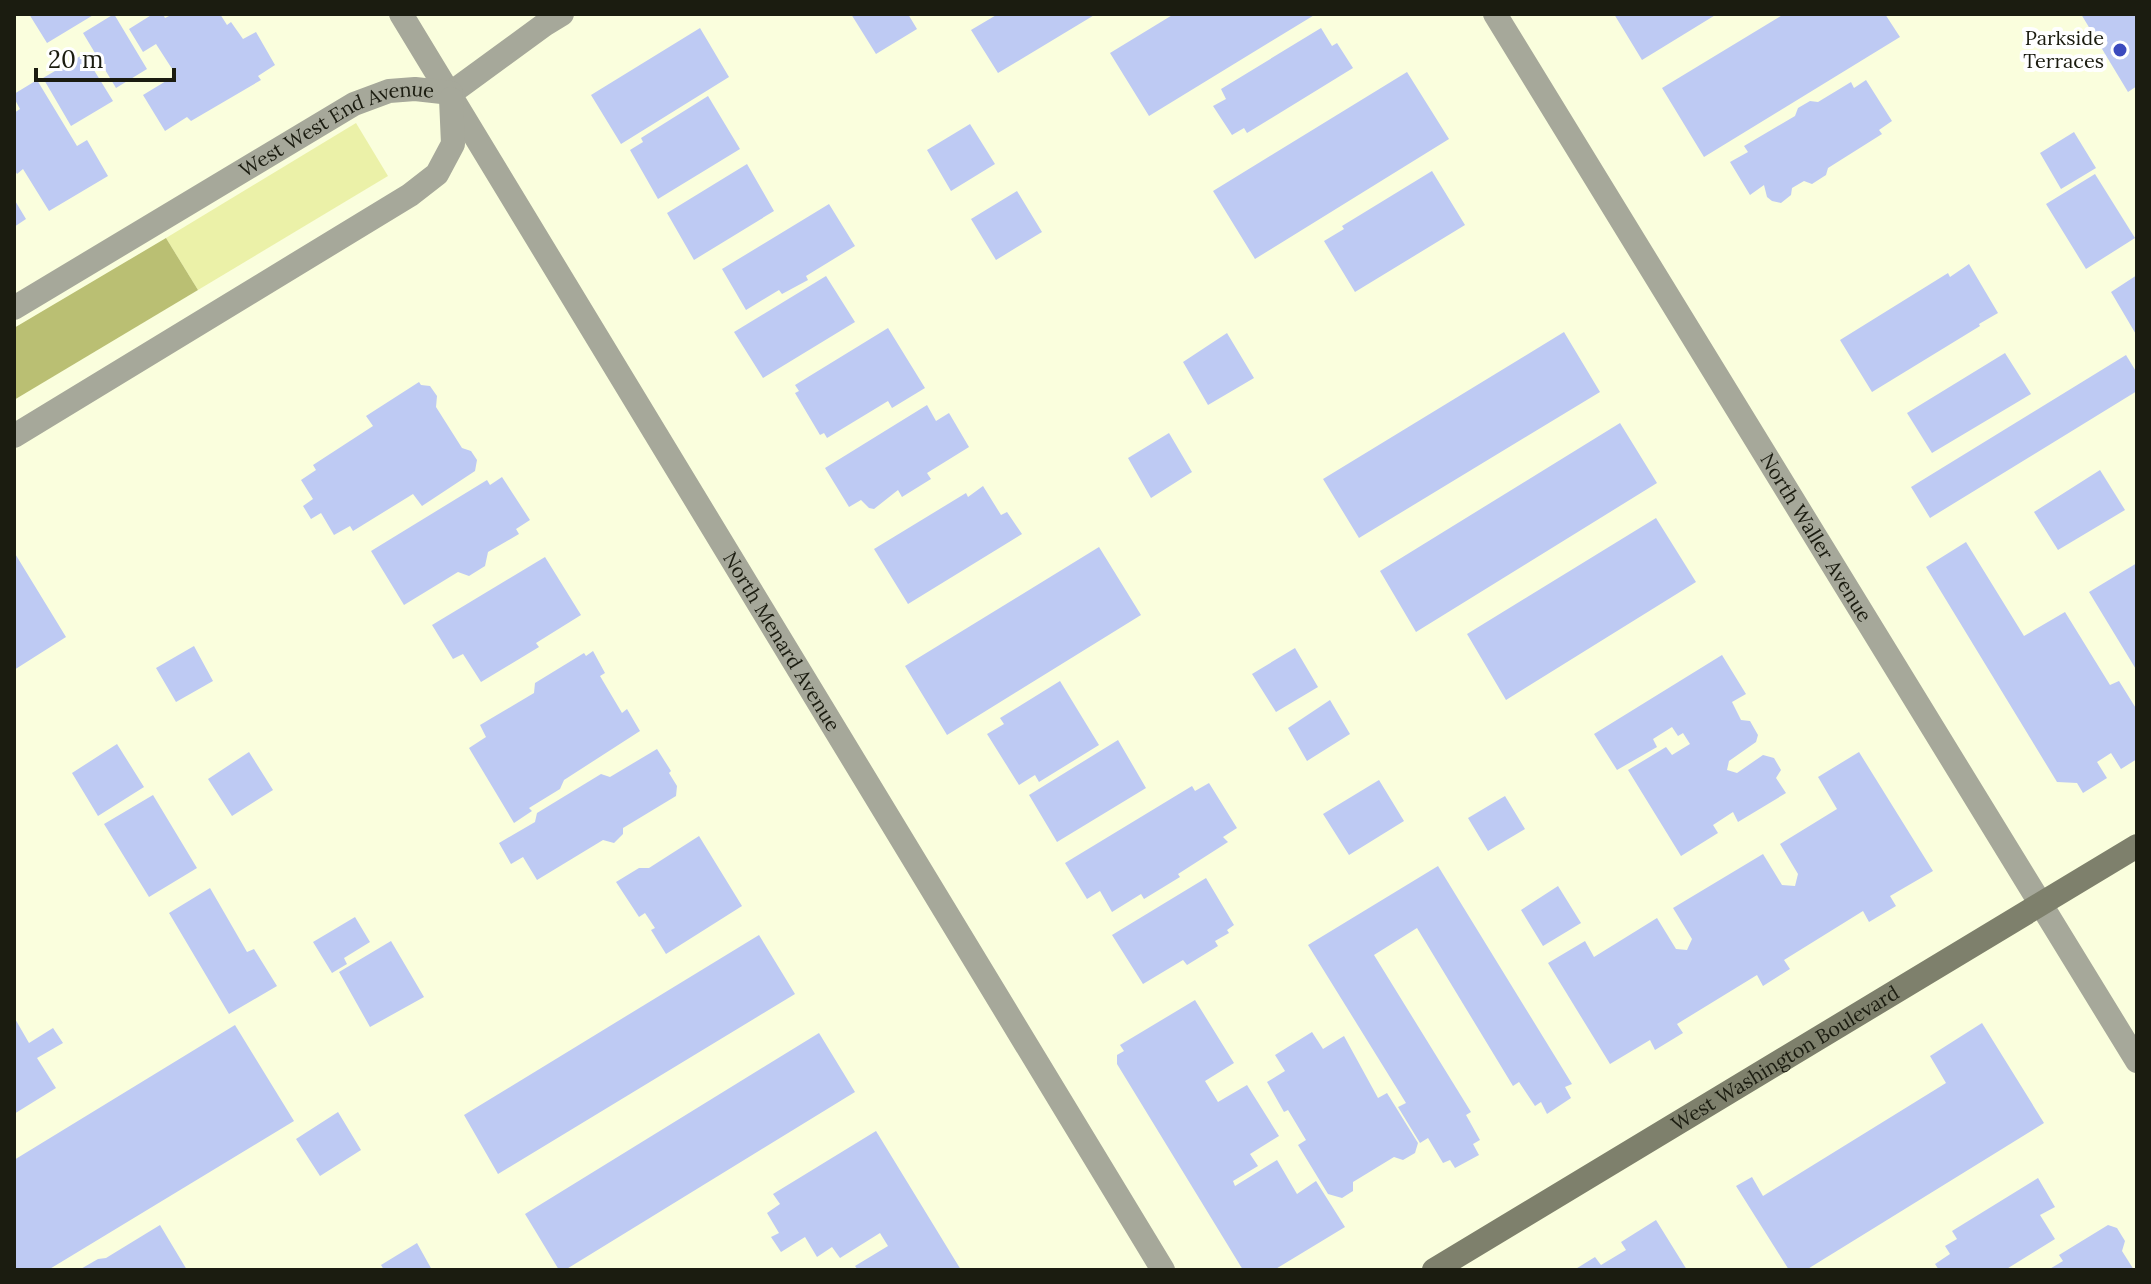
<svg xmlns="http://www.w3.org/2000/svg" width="2151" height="1284" viewBox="0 0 2151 1284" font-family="Lora,serif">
<rect width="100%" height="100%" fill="#fafedd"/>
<path fill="#ebf1a8" d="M356,123L388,176L198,290L166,238Z"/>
<path fill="#babf73" d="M166,238L198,290L14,400V328Z"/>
<path fill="#becaf3" d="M29,14H95L47,43Z
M114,14L147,69L116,88L83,33Z
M153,14H163L165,18L173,14H220L227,25L231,22L243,39L256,32L275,65L258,76L261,80L191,121L187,117L165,131L143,95L176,75L156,44L143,52L129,29Z
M851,14H908L917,29L876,54Z
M998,14H1096L998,73L971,30Z
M1174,14H1316L1149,116L1110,53Z
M1614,14H1717L1642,60Z
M1784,14H1885L1900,37L1704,157L1662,88Z
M2081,14H2137V86L2128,92Z
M700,28L729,77L621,144L591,95Z
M1321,28L1332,46L1337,43L1353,68L1247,133L1244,128L1232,135L1213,106L1226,99L1221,89Z
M84,54L113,101L71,126L43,78Z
M1407,72L1449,139L1255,259L1213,191Z
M37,80L77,146L87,140L108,176L49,211L23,169L17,174L14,169V113L20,109L14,98V94Z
M1866,80L1892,121L1879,130L1882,134L1828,168L1826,175L1812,184L1804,181L1792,188L1791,195L1781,203L1772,201L1767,197L1764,185L1750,195L1730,162L1748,152L1744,146L1795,116L1798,108L1810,101L1818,102L1851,82L1854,88Z
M708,96L740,149L658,199L630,150L643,142L641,138Z
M970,124L995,164L951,191L927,150Z
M2074,132L2096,168L2061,189L2040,153Z
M747,164L774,211L694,260L667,213Z
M1432,171L1465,225L1355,292L1324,241L1344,229L1342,226Z
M2095,174L2135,238L2086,269L2046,204Z
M1017,191L1042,232L996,260L971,219Z
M14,199L26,219L14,227Z
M829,204L855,246L806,276L808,280L782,294L779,290L746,310L722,269Z
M1969,264L1998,313L1979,324L1980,326L1872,392L1840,340L1948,273L1950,277Z
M2137,275V336L2111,292Z
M826,276L855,322L763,378L734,332Z
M888,328L925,388L892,408L888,401L827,438L824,433L820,435L795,393L799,391L795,385Z
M1564,332L1600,392L1359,538L1323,479Z
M1227,333L1254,378L1208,405L1183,362Z
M2005,353L2031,394L1932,453L1907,413Z
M2126,355L2137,373V391L1930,518L1911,487Z
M419,382L421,385L430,386L437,396L436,407L462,448L471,451L477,460L475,471L422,506L413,494L353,531L350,526L334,535L321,513L311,519L303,506L313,499L301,480L316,470L313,465L373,426L366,416Z
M927,405L936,421L949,413L969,447L927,473L931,479L902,497L898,490L874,509L869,508L861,500L849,507L825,468Z
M1620,423L1657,483L1416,632L1380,571Z
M1169,433L1192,472L1151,498L1128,458Z
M2100,470L2125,510L2058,550L2034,512Z
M502,477L530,520L516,529L519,534L488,552L485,566L469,576L458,572L404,605L371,551L487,480L490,485Z
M983,486L1001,515L1007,512L1022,534L908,604L874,549L966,493L968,497Z
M1656,518L1696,582L1506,700L1467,634Z
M1966,542L2024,636L2065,612L2110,685L2119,681L2137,710V759L2121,769L2111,753L2097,762L2107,778L2083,793L2077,783L2057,782L1926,567Z
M1099,547L1141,615L947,735L905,666Z
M14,552L66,637L14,670Z
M545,557L581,615L536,643L539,647L481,682L463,654L453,659L432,625Z
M2137,563V671L2089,592Z
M194,646L213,681L176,702L156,668Z
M1295,648L1318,687L1276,712L1252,674Z
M593,651L605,673L600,676L622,713L627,709L640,731L564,780L560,789L529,808L532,811L514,823L469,748L486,737L480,725L534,693L535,683L584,653L586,656Z
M1722,655L1746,694L1732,702L1741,720L1750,721L1758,735L1756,742L1729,761L1727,770L1737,773L1763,755L1774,758L1781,770L1776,778L1786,793L1738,822L1733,812L1713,825L1718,833L1681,856L1628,770L1666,747L1672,755L1690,744L1683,733L1678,736L1672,727L1653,739L1657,747L1617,770L1594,734Z
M1060,681L1099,745L1039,782L1035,775L1019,785L987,734L1004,724L1000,718Z
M1330,700L1350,734L1307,761L1288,728Z
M1118,740L1146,788L1057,842L1029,795Z
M117,744L144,787L98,816L72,773Z
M657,749L671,771L669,773L677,786L676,796L623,828V834L614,843L603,840L537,880L523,857L511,864L499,843L535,822L537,813L601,774L610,777Z
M249,752L273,790L232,816L208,779Z
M1859,752L1933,871L1890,896L1896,906L1869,922L1863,911L1784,960L1790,969L1763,986L1757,975L1677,1024L1683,1033L1655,1050L1650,1040L1610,1064L1548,963L1585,941L1594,957L1657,918L1676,949L1687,950L1692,939L1673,908L1763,854L1782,885L1795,886L1798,874L1780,844L1837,809L1818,777Z
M1379,780L1404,821L1349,855L1323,814Z
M1209,783L1237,828L1223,837L1228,842L1178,874L1180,877L1144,899L1141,894L1112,912L1100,891L1087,899L1065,863L1192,786L1195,791Z
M153,795L197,868L149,897L104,824Z
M1505,796L1525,829L1488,851L1468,818Z
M699,836L742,906L666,954L651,930L655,928L645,913L639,917L616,882L639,868H649Z
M1438,866L1572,1084L1565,1087L1571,1098L1547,1114L1541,1102L1535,1106L1519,1082L1513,1086L1417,928L1374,955L1471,1112L1466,1115L1480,1140L1473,1144L1479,1155L1455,1168L1450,1160L1443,1163L1428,1138L1420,1143L1398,1107L1406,1103L1308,945Z
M1206,878L1234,925L1227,930L1229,933L1215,941L1218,946L1187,965L1183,960L1143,984L1112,935Z
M1558,886L1581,923L1543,946L1521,910Z
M210,888L247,952L254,949L277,986L229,1014L169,913Z
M355,917L370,942L344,958L347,964L332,973L313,942Z
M759,935L795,994L498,1174L464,1115Z
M391,941L424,997L370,1027L339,972Z
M1195,1000L1234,1063L1205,1081L1218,1102L1247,1085L1279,1136L1250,1154L1258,1166L1233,1181L1235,1186L1277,1160L1297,1194L1316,1181L1345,1227L1274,1270H1243L1117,1064V1055L1124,1051L1120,1045Z
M14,1017L29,1043L53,1028L63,1043L37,1058L56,1088L14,1114Z
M1982,1023L2044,1123L1806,1270H1789L1736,1186L1752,1177L1763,1196L1946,1083L1930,1056Z
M235,1025L294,1121L48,1270H14V1160Z
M1312,1032L1323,1049L1344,1036L1378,1098L1387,1093L1418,1143L1415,1153L1403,1160L1394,1157L1353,1182V1191L1342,1198L1328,1194L1298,1145L1306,1140L1288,1110L1284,1112L1267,1082L1285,1071L1275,1055Z
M819,1033L855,1092L565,1270H559L525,1214Z
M338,1112L361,1150L320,1176L296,1139Z
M876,1131L961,1270H858L855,1266L888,1246L880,1233L840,1258L832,1247L817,1257L805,1237L781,1252L771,1237L779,1233L767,1213L780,1204L773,1194Z
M2038,1178L2055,1207L2040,1215L2055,1239L2005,1270H1939L1935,1264L1950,1254L1945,1246L1957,1239L1952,1231Z
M1656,1220L1687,1270H1574L1595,1257L1601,1265L1626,1250L1621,1242Z
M160,1225L187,1270H79L98,1259L106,1258Z
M2108,1225L2117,1228L2125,1241L2122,1251L2134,1270H2048L2063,1261L2059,1255Z
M417,1243L432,1270H384L381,1265Z"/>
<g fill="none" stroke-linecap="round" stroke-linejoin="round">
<g stroke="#a6a89a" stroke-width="24">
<path id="s1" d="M401,14L1163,1270"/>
<path id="s2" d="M1495,14L2137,1061"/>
<path d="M451,93L544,25L562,14"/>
<path id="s3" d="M14,308L354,104L389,91L415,89L451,93"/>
<path d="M14,436L410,195L437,174L453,144L451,99"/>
</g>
<path stroke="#7e806c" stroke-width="24" id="s4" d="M1434,1270L2137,846"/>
</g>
<circle fill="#3b4abe" stroke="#fff" stroke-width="3" cx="2120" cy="50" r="8"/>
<g text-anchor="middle" stroke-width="8" stroke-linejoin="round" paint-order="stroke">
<g font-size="20" fill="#1b1c10" stroke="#fff" text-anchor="end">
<text x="2104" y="45">Parkside<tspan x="2104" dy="23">Terraces</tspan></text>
</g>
<g font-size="20" fill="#1b1c10" stroke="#fff">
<text dy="7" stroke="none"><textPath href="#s3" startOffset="372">West West End Avenue</textPath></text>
<text dy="7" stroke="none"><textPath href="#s2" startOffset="614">North Waller Avenue</textPath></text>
<text dy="7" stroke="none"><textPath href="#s1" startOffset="734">North Menard Avenue</textPath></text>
<text dy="7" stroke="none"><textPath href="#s4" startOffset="410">West Washington Boulevard</textPath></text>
</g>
</g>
<rect width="2151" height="1284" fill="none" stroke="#1b1c10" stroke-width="32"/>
<path d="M36 68v12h138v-12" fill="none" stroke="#1b1c10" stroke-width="4"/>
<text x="48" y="68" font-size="24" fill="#1b1c10" stroke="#ffffff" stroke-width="6" paint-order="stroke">20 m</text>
</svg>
